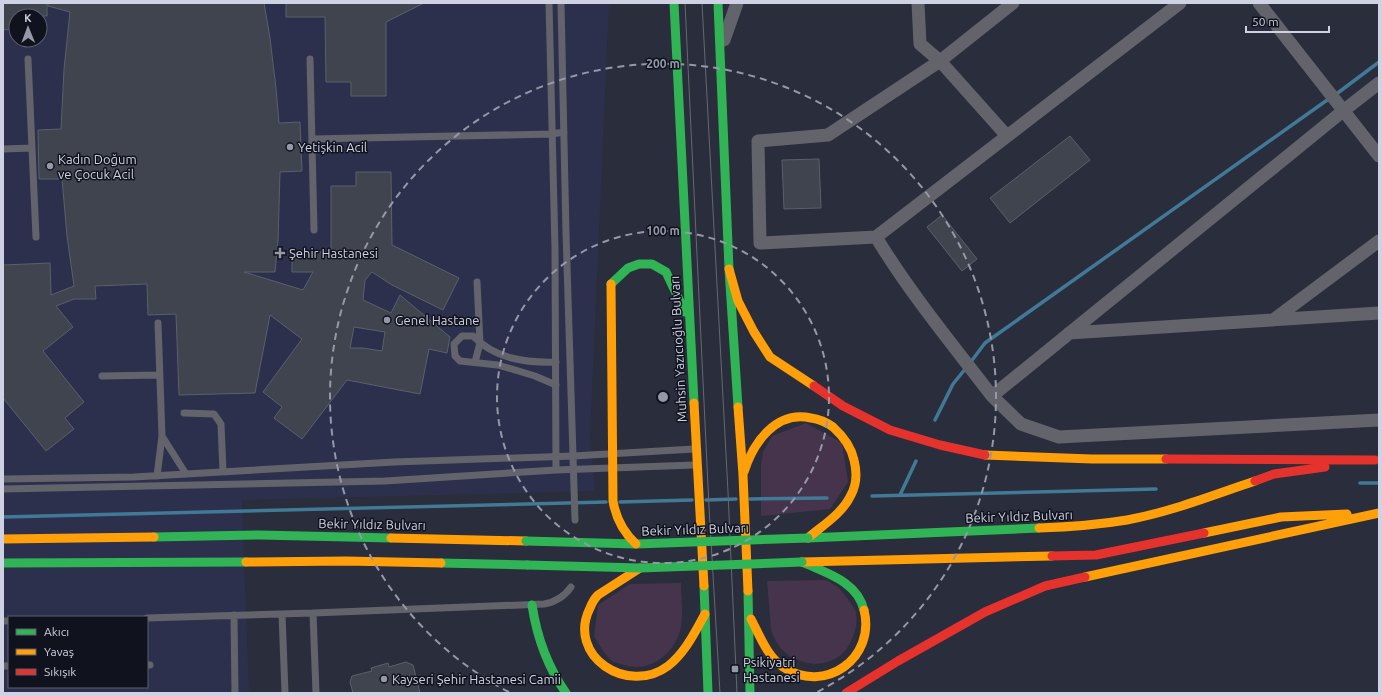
<svg xmlns="http://www.w3.org/2000/svg" width="1382" height="696" viewBox="0 0 1382 696" font-family="Ubuntu,sans-serif">
<rect width="100%" height="100%" fill="#2a2d3b"/>
<path fill="#2c304d" fill-rule="evenodd" d="M3,3H609L590,437L595,491L242,500L249,693H3ZM16,16H40V40H16ZM9,617H147V687H9Z"/>
<path fill="#46344d" d="M806,423L842,443L848,482L830,509L761,516V465L763,452L772,436Z
M826,580C830,582 835,585 839,588C843,593 853,605 855,610C858,617 856,628 854,634C852,638 851,642 849,645C839,663 816,668 798,660C784,655 776,644 771,630L767,581Z
M681,583C681,598 684,617 680,631C672,657 647,674 621,664C617,663 612,662 610,659C604,654 599,643 594,637L598,605L630,584Z"/>
<g fill="none" stroke-linecap="round" stroke-linejoin="round">
<path stroke="#417997" stroke-width="3.5" d="M1335,95L1379,62
M970,363L985,343L1330,98
M935,420L953,384L966,368
M1360,483H1379
M900,495L916,461
M872,496L1156,489
M750,499L827,498
M706,500L736,499
M620,502L692,500
M3,517L606,502"/>
</g>
<path fill="#3f444f" stroke="#5a606b" fill-rule="evenodd" d="M3,3H47V16H16V29L3,30Z
M48,3H264L270,38L276,88L279,123L300,122L302,171L280,172L278,241L275,272H244L303,290L313,272H292V252H331V186H356V172H391L392,245L459,278L443,310L392,285L372,272L365,280L363,300L391,313L400,295L450,337L447,353L429,349L420,394L347,380L302,439L274,418L282,407L263,392L302,339L270,315L255,393L179,395L176,314L148,315L147,284L95,286L96,299H74L56,306L73,327L43,351L84,402L65,418L74,429L46,451L3,398V265L50,263L51,295L74,286L67,236L62,179H39L38,130L61,129L64,69L70,12L48,6ZM354,327L385,332L382,351L363,348H350Z
M286,3H424L386,22V96H351V82H326L325,17H286Z
M1070,136L1090,160L1010,223L990,198Z
M819,159L821,208L784,209L782,160Z
M942,215L977,259L962,271L927,227Z
M406,662L413,665L420,693H353L350,682L352,676L372,671L371,668L388,663L389,667Z"/>
<g fill="none" stroke-linecap="round" stroke-linejoin="round">
<path stroke="#63636b" stroke-width="7" d="M549,3L555,249L556,470
M561,3L566,233L575,520
M28,59L36,237
M310,59L314,230
M312,139L552,134L564,132
M3,149L32,148
M475,362L480,343L477,282
M556,362C526,363 495,359 473,336H462L454,344L455,356L460,361L498,365L535,376L556,385
M102,376L159,375
M184,413L214,414L221,424L223,472
M162,436L186,474
M157,476L162,436L158,323
M3,479L134,477L394,462L573,456L694,449
M3,489L385,481L556,470L694,465
M313,613L316,693
M282,614L285,693
M234,615L235,693
M147,618L313,613L544,604C556,602 564,597 571,587
M3,621H9
M147,665H150
M3,666H9"/>
<path stroke="#63636b" stroke-width="13" d="M918,3L920,44L940,61L828,135L758,141L760,243L876,237L1180,3
M1259,3L1379,156
M724,40L737,3
M1007,136L940,61L1013,3
M876,237C910,293 952,344 992,396L1343,111L1379,83
M1273,320L1379,241
M1069,333L1379,313
M992,396L1021,424L1059,437L1379,420"/>
<path stroke="#30b455" stroke-width="9" d="M674,3L694,403
M718,3L729,269L738,407
M611,284L628,268L639,264H652L666,272L685,312
M154,537L260,535L391,538
M808,538L1039,528
M802,562C826,573 857,581 864,610
M3,563L246,562
M441,563L527,565
M704,586L708,693
M748,591L750,693
M532,605C537,638 547,666 566,693"/>
<path stroke="#ff9f0a" stroke-width="9" d="M729,269L738,301L754,332L770,357L814,386
M694,403L704,586
M738,407L743,475L748,591
M985,455L1092,459H1166
M744,472C753,443 776,410 811,418C819,419 826,422 833,427C843,436 851,446 854,460C857,472 857,484 851,495C842,514 823,525 808,538
M1039,528C1068,527 1097,525 1127,520C1171,512 1213,495 1255,481
M1204,533L1281,517L1347,514
M391,538L526,541
M3,539L154,537
M246,562L346,561L441,563
M802,562L1052,556
M640,568L598,595C594,599 592,603 590,608C566,656 628,696 668,666C685,653 695,632 705,614
M1085,577L1379,513
M751,619C760,636 767,656 783,667C825,695 876,658 864,610"/>
<path stroke="#e5322d" stroke-width="9" d="M814,386L843,406L890,430L940,445L985,455
M1166,459L1375,460
M1255,481L1274,474L1325,467
M1052,556L1096,555L1204,533
M846,693L898,661L985,612L1045,586L1085,577"/>
<path stroke="#666871" stroke-width="1" d="M685,3L709,507L720,693
M702,3L728,492L737,693"/>
<path stroke="#30b455" stroke-width="9" d="M526,541L636,544L808,538
M527,565L640,568L802,562"/>
<path stroke="#ff9f0a" stroke-width="9" d="M611,284L613,501C616,519 623,532 636,544"/>
</g>
<g fill="none" stroke="#9598a8" stroke-width="2" stroke-dasharray="7 5">
<circle cx="663" cy="397" r="166"/>
<path d="M509 692A333 333 0 1 1 817 692"/>
</g>
<g fill="#9598a8" stroke="#10121d" stroke-width="1.5">
<circle cx="290" cy="147" r="4"/>
<circle cx="50" cy="166" r="4"/>
<path d="M278 247h4v4h4v4h-4v4h-4v-4h-4v-4h4z"/>
<circle cx="387" cy="320" r="4"/>
<rect x="731" y="665" width="8" height="8" rx="2"/>
<circle cx="384" cy="679" r="4"/>
</g>
<g text-anchor="middle" stroke-width="3" stroke-linejoin="round" paint-order="stroke">
<g font-size="13" fill="#ced2e2" stroke="#10121d" text-anchor="start">
<text x="298" y="152">Yetişkin Acil</text>
<text x="58" y="164">Kadın Doğum<tspan x="58" dy="15">ve Çocuk Acil</tspan></text>
<text x="289" y="258">Şehir Hastanesi</text>
<text x="395" y="325">Genel Hastane</text>
<text x="743" y="667">Psikiyatri<tspan x="743" dy="15">Hastanesi</tspan></text>
<text x="392" y="684">Kayseri Şehir Hastanesi Camii</text>
</g>
<g font-size="13" fill="#ced2e2" stroke="#10121d">
<text transform="translate(678 349) rotate(-93)" y="5">Muhsin Yazıcıoğlu Bulvarı</text>
<text transform="translate(1019 516) rotate(-2)" y="5">Bekir Yıldız Bulvarı</text>
<text transform="translate(372 524) rotate(1)" y="5">Bekir Yıldız Bulvarı</text>
<text transform="translate(695 529) rotate(-2)" y="5">Bekir Yıldız Bulvarı</text>
</g>
</g>
<circle cx="663" cy="397" r="6" fill="#9598a8" stroke="#10121d" stroke-width="2"/>
<g font-size="12" text-anchor="middle" font-weight="bold" fill="#9598a8" stroke="#10121d" stroke-width="3" stroke-linejoin="round" paint-order="stroke">
<text x="663" y="68">200 m</text>
<text x="663" y="235">100 m</text>
</g>
<rect width="1382" height="696" fill="none" stroke="#ced2e2" stroke-width="8"/>
<rect x="8" y="616" width="140" height="72" fill="#10121d" stroke="#5c5f6c"/>
<rect x="16" y="629" width="20" height="6" fill="#30b455" stroke="#5c5f6c"/>
<text x="44" y="636" font-size="12" fill="#ced2e2">Akıcı</text>
<rect x="16" y="649" width="20" height="6" fill="#ff9f0a" stroke="#5c5f6c"/>
<text x="44" y="656" font-size="12" fill="#ced2e2">Yavaş</text>
<rect x="16" y="669" width="20" height="6" fill="#e5322d" stroke="#5c5f6c"/>
<text x="44" y="676" font-size="12" fill="#ced2e2">Sıkışık</text>
<g transform="translate(28 28) rotate(359)"><circle r="19" fill="#10121d" stroke="#5c5f6c"/>
<path d="M0-3L7 15L0 10L-7 15Z" fill="#9598a8"/>
<text y="-6" font-size="11" font-weight="bold" text-anchor="middle" fill="#ced2e2">K</text>
</g>
<path d="M1246 26v6h83v-6" fill="none" stroke="#ced2e2" stroke-width="2"/>
<text x="1252" y="26" font-size="12" fill="#ced2e2" stroke="#10121d" stroke-width="3" paint-order="stroke">50 m</text>
</svg>
